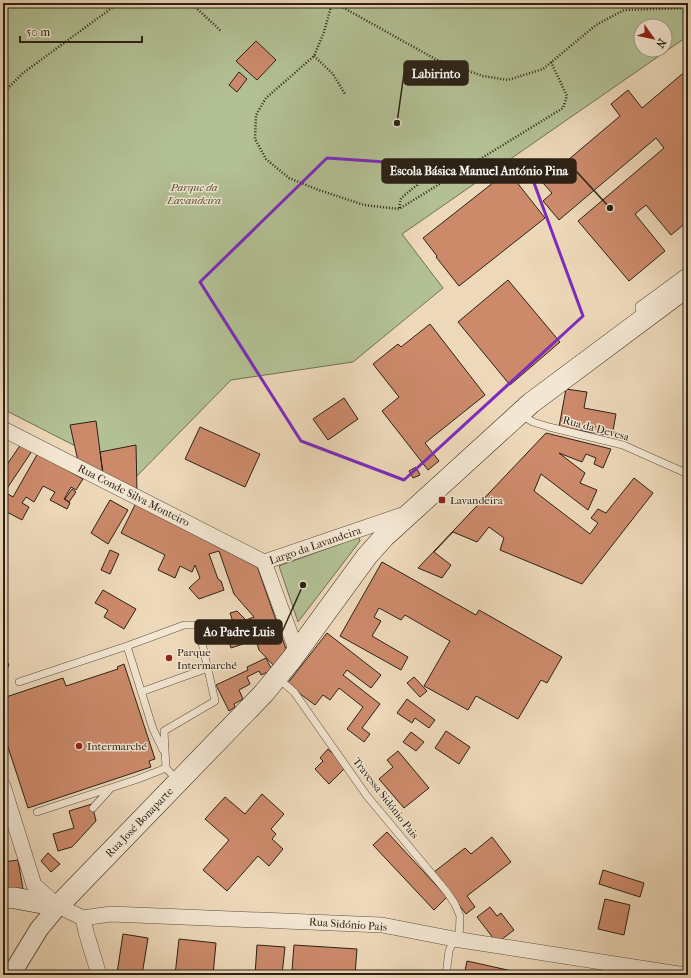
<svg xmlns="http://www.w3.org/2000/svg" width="691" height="978" viewBox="0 0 691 978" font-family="'IM FELL French Canon',serif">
<rect width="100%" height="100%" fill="#edd8b9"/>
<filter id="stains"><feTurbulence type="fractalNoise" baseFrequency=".005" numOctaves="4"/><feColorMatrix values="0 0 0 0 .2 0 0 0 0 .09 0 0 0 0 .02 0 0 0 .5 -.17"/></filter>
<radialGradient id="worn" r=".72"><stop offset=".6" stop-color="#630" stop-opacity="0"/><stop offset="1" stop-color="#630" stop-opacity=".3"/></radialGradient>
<path fill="#b2c094" stroke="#6f7155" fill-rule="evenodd" d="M3,3H688V36L402,234L443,288L353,362L231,380L136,477L3,409ZM641,26H665V50H641Z
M359,537L360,541L298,622L279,566Z"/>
<path fill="#cc8a6b" stroke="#2c2216" d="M256,41L276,60L257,80L236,61Z
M688,69V221L671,235L646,205L635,214L665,251L629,281L578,221L664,148L656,138L559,220L543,201L552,193L542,182L620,116L611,104L628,90L642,108Z
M239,72L247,79L237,92L229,85Z
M508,171L545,218L459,286L436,257L437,256L423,238Z
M508,280L560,342L510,385L458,322Z
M430,324L485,395L425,443L439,461L428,470L382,411L399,397L373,364L398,344L401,347Z
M566,389L587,392L584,408L616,414L612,436L559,427Z
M344,398L358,419L328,440L313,419Z
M96,421L103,474L78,461L70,425Z
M200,427L260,454L245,487L185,459Z
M546,433L611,449L603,468L594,464L596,458L586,454L582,462L559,453L585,473L580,483L597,490L588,510L541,474L534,491L590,534L598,523L591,518L598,509L606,513L634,478L653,493L582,584L500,550L504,538L489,527L477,542L453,532L434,552L451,565L442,578L418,568Z
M21,444L32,451L6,490L3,488V468L4,469Z
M136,445L137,492L103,474L100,452Z
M38,453L83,479L76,490L71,487L64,499L70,503L67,509L50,500L55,492L43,486L34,502L26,497L22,503L29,507L22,520L5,511L7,508L3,506V491L13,497Z
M416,467L420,475L413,478L409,471Z
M72,489L76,492L69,502L65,499Z
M110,500L128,510L108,544L91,533Z
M136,503L256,563L286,649L276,668L259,650L255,637L261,626L239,633L243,644L231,648L224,628L234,625L230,613L237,611L246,620L254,617L234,594L219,551L209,554L218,579L221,581L224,590L199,599L189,588L200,578L195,565L192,572L180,566L175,578L158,570L165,555L121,533Z
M110,550L119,554L110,574L101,570Z
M382,562L476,615L479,610L562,657L547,683L541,680L518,719L476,696L468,710L424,686L450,641L405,615L401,620L379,608L374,617L381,621L372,636L408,657L401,670L340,636Z
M103,590L136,609L124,629L104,617L108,610L95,603Z
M327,633L381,675L371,688L347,670L343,675L380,704L362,728L370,734L364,742L347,729L363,707L339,688L330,700L323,695L315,705L287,684Z
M266,658L272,670L261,675L259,671L247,677L250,684L239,690L243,699L234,704L235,707L229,711L216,685L248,670L247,667Z
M3,661L9,664L4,678L3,677Z
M124,664L155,759L149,761L151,767L28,808L3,732V698L63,678L66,686L118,669L117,667Z
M414,677L427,691L420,697L407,683Z
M407,699L435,720L429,728L415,718L412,723L397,713Z
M446,731L470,747L459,764L435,748Z
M411,732L424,742L416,751L403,742Z
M328,749L346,767L329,784L315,769L323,761L320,758Z
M398,751L429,788L404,808L379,779L393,767L387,760Z
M262,794L284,814L271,829L276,834L272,839L283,849L269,866L258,856L227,891L203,870L229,840L205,819L225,797L245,814Z
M92,804L96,821L72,847L58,851L53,834L74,828L69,811Z
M387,832L447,897L434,910L373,845Z
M492,837L511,862L467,896L475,907L466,914L434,872L465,848L471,854Z
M48,853L60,864L51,872L41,861Z
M18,860L23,889L3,892V862Z
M603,870L644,883L640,897L599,884Z
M605,899L630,905L624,935L598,929Z
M490,907L497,916L501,913L514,930L497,943L477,917Z
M123,934L148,938L142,975H130L117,973Z
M179,939L216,943L213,975H175Z
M257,945L285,947L282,975H255Z
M294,945L357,949L355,974L292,970Z
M467,961L530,975H464Z"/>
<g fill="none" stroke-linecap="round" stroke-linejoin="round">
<g stroke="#5c503f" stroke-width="8">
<path id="service" d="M641,319L639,306L688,270
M521,415L533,422L549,427L623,445L688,474
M127,646L153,729L163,750
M279,679L294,692L367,796L447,892L455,904L460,916L459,940
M19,682L127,646L184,625H198L215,701L164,731L166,768L177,780
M141,692L208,668
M93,808L110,789
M37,812L138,779L166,768
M446,975L449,951L454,939"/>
</g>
<g stroke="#5c503f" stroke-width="16">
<path id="minor" d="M3,429L264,562
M264,562L405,514
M264,562L297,652
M3,786L34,885L58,906L83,918L111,914L382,925L454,939L685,975
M83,918L86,932L99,975"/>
</g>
<g stroke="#5c503f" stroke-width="20">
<path id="tertiary" d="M11,975L39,929L58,906"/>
</g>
<g stroke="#2c2216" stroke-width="22">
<path id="secondary" d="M3,898H15L58,906L264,693L291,660L367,556L385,536L531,403L688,286"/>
</g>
<path stroke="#2c2216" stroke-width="2.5" stroke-dasharray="1 2" stroke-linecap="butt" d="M191,3L221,31
M332,3L324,32L314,56L266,98L256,115L255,139L266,159L289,178L316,189L364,205L399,209L563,108L567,96L551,62
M335,3L437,60L483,76L508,80L543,69L596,25L624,10L688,8
M314,56L333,74L345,94
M3,93L23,73L109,10L117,3
M399,208L401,198L417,185L419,169"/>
<use href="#service" stroke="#f3e6d2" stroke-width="7"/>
<use href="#minor" stroke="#f3e6d2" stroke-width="15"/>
<use href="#tertiary" stroke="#f3e6d2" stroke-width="18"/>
<use href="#secondary" stroke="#f3e6d2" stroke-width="21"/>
</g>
<path fill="none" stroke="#7b2cbf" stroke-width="3" stroke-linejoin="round" d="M327,158L530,172L583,316L404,480L301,441L200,282Z"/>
<g fill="#8f2418" stroke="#f3e6d2" stroke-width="1.5">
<rect x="438" y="496" width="8" height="8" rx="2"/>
<circle cx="169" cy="658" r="4"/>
<circle cx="79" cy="746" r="4"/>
</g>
<g text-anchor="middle" stroke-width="3" stroke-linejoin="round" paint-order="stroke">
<g font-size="11" font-style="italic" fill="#54513c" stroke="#f3e6d2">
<text x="194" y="191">Parque da<tspan x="194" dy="13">Lavandeira</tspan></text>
</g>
<g font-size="11" fill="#2c2216" stroke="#f3e6d2">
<text transform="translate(596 428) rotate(15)" y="4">Rua da Devesa</text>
<text transform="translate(134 495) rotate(27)" y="4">Rua Conde Silva Monteiro</text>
<text transform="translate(315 545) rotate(-19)" y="4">Largo da Lavandeira</text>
<text transform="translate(386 798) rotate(52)" y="4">Travessa Sidónio Pais</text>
<text transform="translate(139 822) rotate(-46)" y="4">Rua José Bonaparte</text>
<text transform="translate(348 924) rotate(4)" y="4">Rua Sidónio Pais</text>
</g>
<g font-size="11" fill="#2c2216" stroke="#f3e6d2" text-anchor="start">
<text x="450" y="504">Lavandeira</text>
<text x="177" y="656">Parque<tspan x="177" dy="13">Intermarché</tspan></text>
<text x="87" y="750">Intermarché</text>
</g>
</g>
<path fill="none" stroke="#2c2216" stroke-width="1.5" d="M397 123L404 73M610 208L576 171M303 585L282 632"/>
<g fill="#2c2216" stroke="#f3e6d2" stroke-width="1.5">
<circle cx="397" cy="123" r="4"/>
<circle cx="610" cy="208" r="4"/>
<circle cx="303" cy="585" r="4"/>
</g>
<g fill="#2c2216" stroke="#2c2216" stroke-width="1.5">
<rect x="404" y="61" width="64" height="24" rx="4"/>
<rect x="382" y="159" width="194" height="24" rx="4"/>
<rect x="195" y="620" width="87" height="24" rx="4"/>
</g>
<g font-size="12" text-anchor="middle" font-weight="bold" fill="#fff">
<text x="436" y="78">Labirinto</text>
<text x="479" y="175">Escola Básica Manuel António Pina</text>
<text x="239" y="636">Ao Padre Luis</text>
</g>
<rect width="691" height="978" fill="none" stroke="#edd8b9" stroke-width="16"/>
<rect x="4" y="4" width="683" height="970" fill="none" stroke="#2c2216" stroke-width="2"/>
<rect x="8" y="8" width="675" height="962" fill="none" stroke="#2c2216"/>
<g transform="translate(653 38) rotate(123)"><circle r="19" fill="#f3e6d2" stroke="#a39887"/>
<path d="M0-3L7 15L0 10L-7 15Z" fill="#8f2418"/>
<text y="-6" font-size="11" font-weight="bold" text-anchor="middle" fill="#2c2216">N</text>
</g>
<path d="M20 36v6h122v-6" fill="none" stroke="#2c2216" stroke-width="2"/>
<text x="26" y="36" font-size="12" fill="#2c2216" stroke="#f3e6d2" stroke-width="3" paint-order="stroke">50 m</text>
<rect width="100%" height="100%" filter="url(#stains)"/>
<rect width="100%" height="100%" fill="url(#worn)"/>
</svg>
